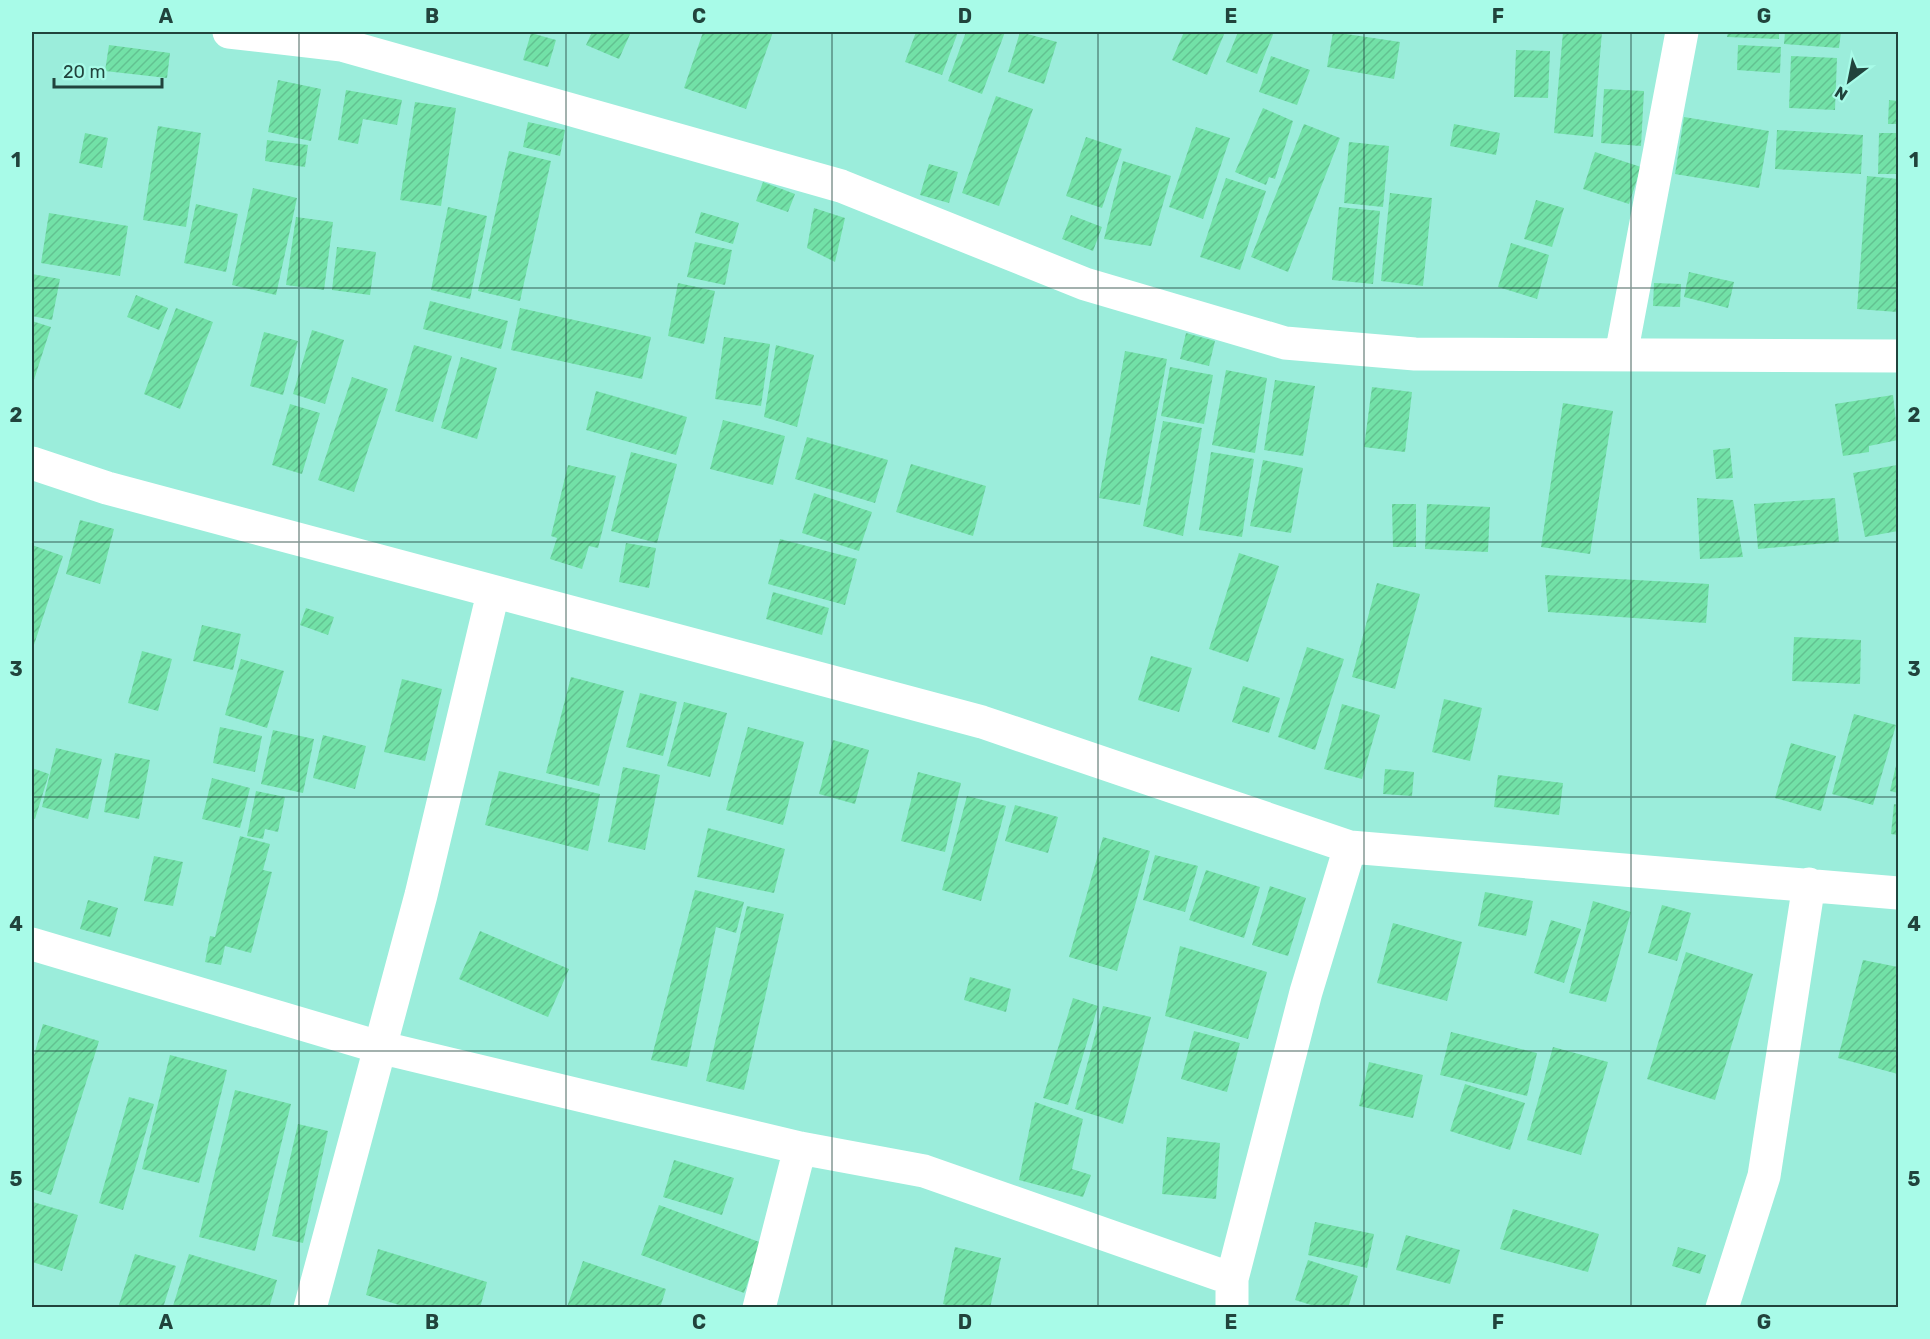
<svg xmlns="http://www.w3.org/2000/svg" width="1930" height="1339" viewBox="0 0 1930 1339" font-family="Rubik,sans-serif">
<defs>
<pattern id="building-hatch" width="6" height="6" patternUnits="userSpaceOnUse" patternTransform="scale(1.5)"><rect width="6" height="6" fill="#72e1a7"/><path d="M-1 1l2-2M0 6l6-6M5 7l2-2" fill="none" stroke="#62c291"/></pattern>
</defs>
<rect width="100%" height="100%" fill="#9beddb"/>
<path fill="url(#building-hatch)" d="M592,32H631L619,59L586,45Z
M703,32H773L746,109L684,88Z
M916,32H958L942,75L905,62Z
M966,32H1005L982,94L948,81Z
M1020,32L1057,42L1044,84L1008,72Z
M1184,32H1225L1207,75L1172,60Z
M1238,32H1274L1257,74L1226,62Z
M1333,32L1400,42L1394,79L1327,67Z
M1563,32H1602L1593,137L1554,133Z
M1728,32H1779V39L1727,37Z
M1785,32H1841L1839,48L1784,44Z
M531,33L556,40L548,67L523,60Z
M109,45L170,53L167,78L105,71Z
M1738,45L1781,47L1780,73L1737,70Z
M1516,50L1550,51L1548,98L1514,97Z
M1271,56L1310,70L1297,105L1259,92Z
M1791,56L1837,58L1835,110L1789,108Z
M278,80L321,89L311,141L268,132Z
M1604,89L1644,91L1641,146L1601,143Z
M346,90L402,100L397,125L363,119L358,144L338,140Z
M996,96L1033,109L999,206L962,193Z
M1889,100L1898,101V124H1888Z
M415,102L456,108L441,206L400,200Z
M1263,108L1293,121L1275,179L1269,177L1266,185L1235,172Z
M1684,117L1769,131L1759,188L1675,174Z
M528,122L565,130L560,156L523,147Z
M1304,124L1340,138L1288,272L1251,257Z
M1454,124L1500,133L1496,155L1450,146Z
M158,126L201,133L186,227L143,220Z
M1196,127L1230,138L1203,219L1169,207Z
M1777,130L1863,135L1861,174L1775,169Z
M85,133L108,138L102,168L79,163Z
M1879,133H1898V174H1878Z
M1086,137L1122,149L1102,208L1066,196Z
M267,140L308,145L305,167L265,161Z
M1349,142L1389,146L1383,207L1344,203Z
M509,151L551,161L520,301L478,291Z
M1595,152L1641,167L1629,204L1583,189Z
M1123,161L1171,176L1151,246L1104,239Z
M929,164L958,172L949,203L920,195Z
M1867,176L1898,179L1897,312L1857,309Z
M1226,178L1266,191L1240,270L1200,257Z
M763,182L795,194L788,212L756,201Z
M253,188L297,198L276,295L232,285Z
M1390,193L1432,198L1423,286L1381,281Z
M1536,200L1564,208L1552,247L1524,239Z
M196,204L238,214L226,272L184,263Z
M448,207L487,216L470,299L431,290Z
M1339,207L1380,211L1373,284L1332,280Z
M814,208L845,218L835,262L807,248Z
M701,212L739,223L733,244L695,233Z
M49,213L128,226L120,276L41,263Z
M1071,215L1102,227L1093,251L1062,239Z
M296,217L333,222L324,290L286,285Z
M695,242L732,250L725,285L687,277Z
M1511,243L1549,255L1537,299L1498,287Z
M337,247L376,252L370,295L332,290Z
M1689,272L1734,282L1728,308L1684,297Z
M32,274L60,279L52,320L32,316Z
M678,283L715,291L704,344L668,336Z
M1654,283L1681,284L1680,307L1653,306Z
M136,295L168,308L159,330L127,317Z
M430,301L508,321L501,349L423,329Z
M176,308L213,322L180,409L144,394Z
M520,308L651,337L642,379L511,350Z
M32,321L51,327L32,386Z
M312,330L344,340L325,404L293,394Z
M264,332L298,341L283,395L250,386Z
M1186,333L1215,341L1209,366L1180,359Z
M724,337L770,344L761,406L715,399Z
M414,345L452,356L433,422L395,411Z
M776,345L814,355L797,427L764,417Z
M1125,351L1167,359L1140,505L1099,498Z
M461,357L497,368L477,439L441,428Z
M1170,367L1213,375L1204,424L1161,416Z
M1226,370L1267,378L1255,453L1212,445Z
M352,377L388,389L354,492L318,480Z
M1275,380L1315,386L1303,456L1264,450Z
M1372,387L1412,392L1405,452L1364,447Z
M596,391L687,417L676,455L586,430Z
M1893,395L1898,440L1869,446V452L1843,456L1835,404Z
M1563,403L1613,411L1590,554L1541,547Z
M290,404L320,413L302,474L272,465Z
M723,420L785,436L773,485L710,469Z
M1163,421L1202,428L1183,536L1143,526Z
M807,437L888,460L875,503L795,479Z
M1730,448L1733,478L1716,479L1713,450Z
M631,452L677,464L657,543L611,531Z
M1211,452L1254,459L1242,537L1199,530Z
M1263,460L1303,468L1291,533L1250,526Z
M911,464L986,486L973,536L896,512Z
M568,465L616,476L598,548L589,546L582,569L550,559L557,538L551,536Z
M1897,465L1898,531L1865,537L1853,473Z
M814,493L872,512L859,551L802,533Z
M1697,498L1733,500L1743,557L1700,559Z
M1835,498L1839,542L1758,549L1754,504Z
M1392,504H1416V547H1393Z
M1427,504L1490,507L1488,552L1425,549Z
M80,520L114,529L100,584L66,574Z
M780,539L857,559L845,605L768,584Z
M626,543L656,548L649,588L619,582Z
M32,545L63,556L32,651Z
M1239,553L1279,566L1248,662L1209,649Z
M1545,575L1709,584L1706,623L1548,612Z
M1377,583L1420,594L1395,689L1352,677Z
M773,592L829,608L822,635L766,619Z
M306,608L334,617L328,635L300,625Z
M202,625L241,634L233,670L193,661Z
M1794,637L1861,640L1860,684L1792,681Z
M1307,647L1344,659L1315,750L1278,737Z
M142,651L172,659L158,711L128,703Z
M1151,656L1192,668L1179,712L1138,700Z
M241,659L284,671L267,728L225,715Z
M571,677L624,691L599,786L546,773Z
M402,679L442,689L425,761L384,752Z
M1243,686L1280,698L1269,733L1232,722Z
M640,693L677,702L663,756L626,747Z
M1444,699L1482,708L1470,761L1432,752Z
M684,702L727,713L710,777L667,766Z
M1342,704L1380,715L1362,779L1324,769Z
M1854,714L1896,725L1873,805L1832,794Z
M220,727L262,736L255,772L213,763Z
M748,727L804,742L783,825L726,810Z
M273,730L314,739L303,793L261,784Z
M323,735L366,746L355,789L313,778Z
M833,740L869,750L855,804L819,794Z
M1791,743L1836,756L1821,811L1775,798Z
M56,748L102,759L88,819L42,807Z
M115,753L150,760L139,819L104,812Z
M1898,757V793L1890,791Z
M623,767L660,775L645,850L608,842Z
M32,768L49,774L35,819L32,818Z
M1385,769L1414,772L1412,796L1383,794Z
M499,771L600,794L588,851L485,825Z
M918,772L961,783L945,852L901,841Z
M1498,775L1563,783L1559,815L1494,807Z
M212,778L250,788L240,828L202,819Z
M256,791L285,797L278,832L265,829L263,839L247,836Z
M967,796L1006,806L981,901L942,890Z
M1894,804L1898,805V835L1891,834Z
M1015,805L1058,817L1048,853L1005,841Z
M708,828L785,849L774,893L697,877Z
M240,836L270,844L263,870L272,872L251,953L225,946L221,965L205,962L210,936L215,937Z
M1103,837L1150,851L1117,971L1069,957Z
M1155,855L1198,866L1185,912L1143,900Z
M154,856L183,862L173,906L144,901Z
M1206,870L1260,887L1244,938L1189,920Z
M1270,886L1306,898L1288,956L1252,945Z
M695,890L744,902L736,933L716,927L687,1067L651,1060Z
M1485,892L1533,901L1526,936L1478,926Z
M88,900L118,908L110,937L80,929Z
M1593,901L1631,912L1606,1002L1569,993Z
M1662,905L1691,913L1677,961L1648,953Z
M747,906L784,914L744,1090L706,1081Z
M1551,920L1581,929L1564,983L1534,973Z
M1393,923L1462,942L1447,1001L1377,983Z
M480,931L569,969L548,1017L459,979Z
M1180,946L1267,972L1248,1039L1165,1016Z
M1686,952L1753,974L1715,1100L1647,1079Z
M1863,960L1898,967V1074L1838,1058Z
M970,977L1011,989L1006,1012L964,1000Z
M1073,998L1098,1006L1068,1105L1043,1098Z
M1103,1006L1151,1017L1123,1124L1075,1109Z
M43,1024L99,1041L51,1195L32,1189V1062Z
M1194,1031L1240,1043L1227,1092L1181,1079Z
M1451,1032L1537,1053L1527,1096L1440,1075Z
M1553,1047L1608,1062L1581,1155L1527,1140Z
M170,1055L227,1070L199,1183L142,1169Z
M1369,1062L1423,1075L1413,1118L1359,1106Z
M1465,1084L1525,1103L1510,1150L1450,1131Z
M235,1090L291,1104L255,1251L199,1237Z
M129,1097L154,1104L123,1210L99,1203Z
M1035,1102L1083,1119L1072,1169L1091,1175L1083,1197L1019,1180Z
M298,1124L328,1131L303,1243L272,1236Z
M1167,1137L1220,1143L1216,1199L1162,1194Z
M674,1160L734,1178L722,1215L663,1197Z
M33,1202L78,1215L62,1271L32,1262Z
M659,1205L762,1243L744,1293L641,1255Z
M1513,1209L1599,1234L1588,1272L1500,1249Z
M1315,1222L1374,1234L1367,1268L1308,1255Z
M1406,1235L1460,1250L1450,1284L1396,1270Z
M955,1247L1001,1258L990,1308H957L943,1304Z
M1678,1247L1706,1255L1700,1274L1672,1266Z
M378,1249L487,1282L480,1308H409L366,1295Z
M135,1254L176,1266L163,1308H118Z
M189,1254L277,1280L269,1308L173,1306Z
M1308,1260L1358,1276L1348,1308H1321L1295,1300Z
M583,1261L666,1289L660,1308L567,1307Z"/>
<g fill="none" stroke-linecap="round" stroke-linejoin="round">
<path stroke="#fff" stroke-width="33" d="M229,32L342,45L841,186L1085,284L1285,343L1415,354L1898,356
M1621,355L1682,32
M32,463L107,488L982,722L1350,847L1898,893
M32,944L379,1047L800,1148L924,1171L1232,1279
M310,1308L421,895L493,593
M759,1308L800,1148
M1232,1308V1279L1306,992L1350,847
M1722,1308L1764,1176L1809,884"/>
</g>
<path fill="none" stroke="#21433c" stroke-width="1.5" stroke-opacity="0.55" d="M299,32V1308M566,32V1308M832,32V1308M1098,32V1308M1364,32V1308M1631,32V1308M32,288H1898M32,542H1898M32,797H1898M32,1051H1898"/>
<rect width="1930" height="1339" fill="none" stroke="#a8fbe8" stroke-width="66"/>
<g transform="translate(1849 81) rotate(212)" stroke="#a8fbe8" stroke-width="4.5" paint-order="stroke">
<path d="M0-4.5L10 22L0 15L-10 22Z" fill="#21433c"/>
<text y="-9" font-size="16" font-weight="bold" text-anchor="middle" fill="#21433c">N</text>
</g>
<path d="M54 78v9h108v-9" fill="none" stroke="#21433c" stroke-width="3"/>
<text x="63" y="78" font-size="18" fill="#21433c" stroke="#a8fbe8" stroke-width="4.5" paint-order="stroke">20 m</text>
<rect x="33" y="33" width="1864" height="1273" fill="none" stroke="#21433c" stroke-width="2"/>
<g font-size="20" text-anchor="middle" font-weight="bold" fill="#21433c">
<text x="166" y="23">A</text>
<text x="432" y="23">B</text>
<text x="699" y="23">C</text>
<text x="965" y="23">D</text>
<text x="1231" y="23">E</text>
<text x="1498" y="23">F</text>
<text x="1764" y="23">G</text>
<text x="16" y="167">1</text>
<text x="1914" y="167">1</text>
<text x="16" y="422">2</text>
<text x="1914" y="422">2</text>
<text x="16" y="676">3</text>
<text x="1914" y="676">3</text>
<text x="16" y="931">4</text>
<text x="1914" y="931">4</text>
<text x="16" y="1186">5</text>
<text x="1914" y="1186">5</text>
<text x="166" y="1329">A</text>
<text x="432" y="1329">B</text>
<text x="699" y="1329">C</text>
<text x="965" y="1329">D</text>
<text x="1231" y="1329">E</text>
<text x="1498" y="1329">F</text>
<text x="1764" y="1329">G</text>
</g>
</svg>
